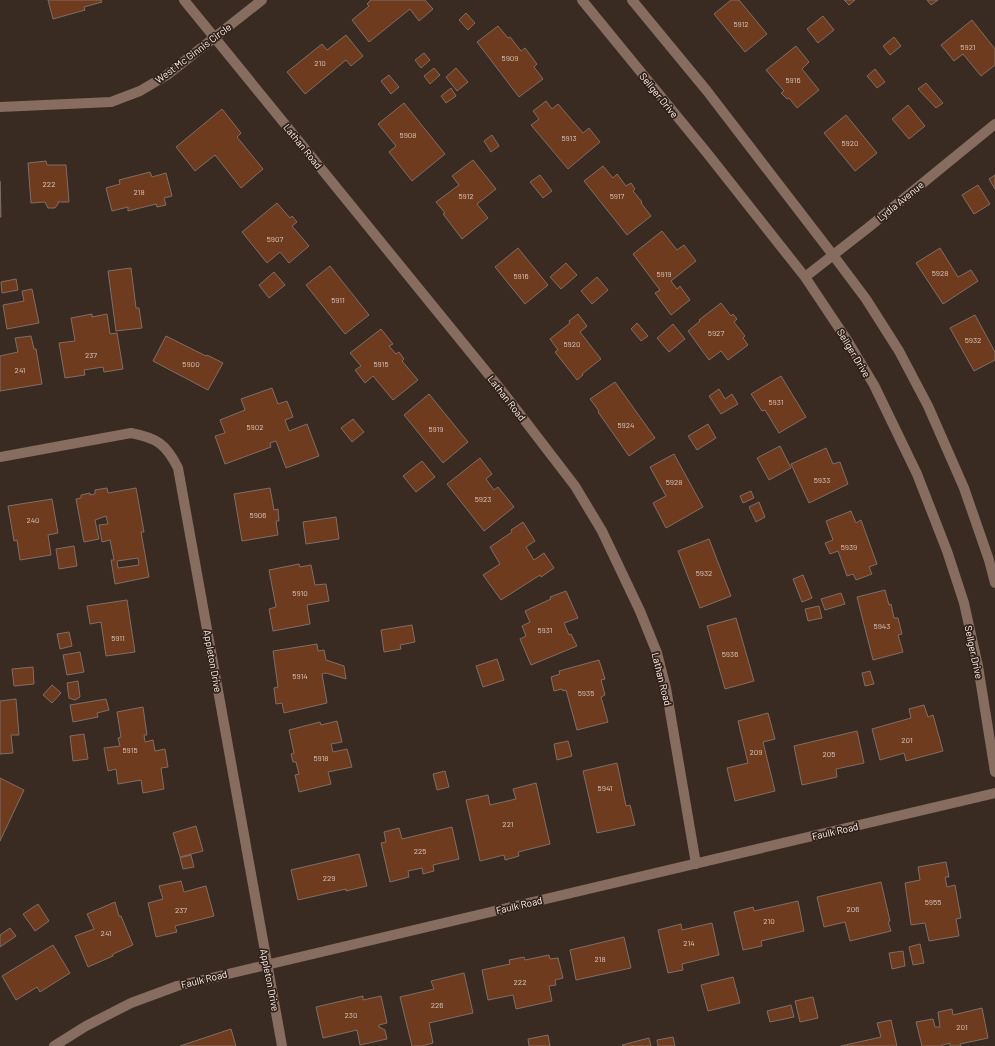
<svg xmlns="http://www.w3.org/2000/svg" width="995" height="1046" viewBox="0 0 995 1046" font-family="Barlow,sans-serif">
<rect width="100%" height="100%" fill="#3a2b22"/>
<path fill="#6e3b1e" stroke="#806e64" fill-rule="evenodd" d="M48,0H101L102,2L84,7L85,10L53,19Z
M371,0H425L433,9L419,21L410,9L369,42L352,20L369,6L367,4Z
M731,0H739L767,34L745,52L714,14Z
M844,0H855L849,5Z
M927,0H938L931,5Z
M466,13L475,23L468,30L459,20Z
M823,16L834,30L818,43L807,29Z
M972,20L995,49V65L981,76L963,54L954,61L941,45Z
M498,26L508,38L510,37L521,51L525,48L537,64L534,67L543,79L519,97L477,42Z
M346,35L363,56L351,66L346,60L305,94L287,72L322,44L327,50Z
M894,37L901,46L890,55L883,46Z
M796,46L809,62L802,69L819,90L797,108L789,98L787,99L781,93L784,91L766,70Z
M424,53L430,60L421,68L415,60Z
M434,68L440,75L430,84L424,76Z
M456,68L468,82L457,91L446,77Z
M875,69L885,82L877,88L867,76Z
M389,75L399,87L391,94L381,81Z
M926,83L943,103L936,108L918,89Z
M451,88L456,96L446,103L441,96Z
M546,101L552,109L558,104L583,133L589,128L600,142L568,169L531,125L539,119L533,111Z
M404,103L445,154L412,181L389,152L396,146L378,124Z
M908,105L925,126L909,139L892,119Z
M222,109L241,133L237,137L263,169L241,188L215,155L195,171L176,147Z
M846,115L877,153L855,171L824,133Z
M492,135L499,146L491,152L484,141Z
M473,160L496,189L477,204L488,218L462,239L443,214L445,213L436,202L459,185L452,176Z
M46,161L47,165H66L69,202H58V204L55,208H48L45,202L31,203L28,163Z
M603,166L613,178L617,174L626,186L631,183L635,189L633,191L642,202L641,203L651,216L627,235L584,181Z
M150,172L152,177L166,173L172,196L164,198L166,205L157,207L156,204L128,211V207L112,211L106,188L120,184L119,180Z
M540,175L552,191L543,198L530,182Z
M995,175V189L989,179Z
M0,181L1,217H0Z
M978,185L990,204L974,214L962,195Z
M277,203L290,218L292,216L297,222L292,226L309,246L289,263L280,252L267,263L242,232Z
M662,231L677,250L684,245L696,261L671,281L677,289L680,286L690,300L671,315L655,293L660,290L633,254Z
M518,248L548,285L525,304L495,267Z
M940,248L958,277L971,270L978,281L943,304L916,263Z
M566,263L577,275L561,289L550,277Z
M330,266L369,315L345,334L306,285Z
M131,268L136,308H139L142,328L116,331L108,271Z
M274,272L285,285L269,298L259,285Z
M597,277L608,290L592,304L581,291Z
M16,279L18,290L2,293L1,282Z
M32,289L39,323L7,329L3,305L24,301L22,291Z
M721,303L731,316L733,314L737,319L734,322L745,336L743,338L748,345L728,360L721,351L709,360L688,331L700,321L699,320Z
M92,314V317L107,314L110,334L117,333L123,369L104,372L103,367L84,370L85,375L65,378L59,343L75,341L71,318Z
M578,314L587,326L580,332L601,359L582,374L583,375L577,380L555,352L558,350L550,339L570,323L569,321Z
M975,315L995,352V360L974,371L950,328Z
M637,323L648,336L641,341L631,329Z
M673,324L685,339L669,352L657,338Z
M381,329L393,344L389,346L396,354L399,352L404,359L402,361L418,380L393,400L373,376L365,383L355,370L361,366L350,353Z
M31,336L34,349H36L42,384L0,391V356L18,352L15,338Z
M166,336L206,356L207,355L223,363L208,390L153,361Z
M781,376L806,417L779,433L765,410L762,411L751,394Z
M615,382L655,438L629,456L598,412L599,411L590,399Z
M272,388L278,404L287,401L293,417L285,420L289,431L307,424L319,456L286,468L276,441L270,443L271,447L225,464L215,436L225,433L220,420L245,410L241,399Z
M719,389L725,399L732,394L738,404L721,414L709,396Z
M429,394L468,442L443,463L404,415Z
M353,419L364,432L352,442L341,428Z
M708,424L716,438L697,450L688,436Z
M780,446L791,468L769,480L757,458Z
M826,448L833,464L840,462L848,484L809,503L791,464Z
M674,454L703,507L666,528L653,503L666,496L650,467Z
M480,458L492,474L486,479L494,490L498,487L514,507L484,531L447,484Z
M422,461L435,477L416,492L403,476Z
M107,488L108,493L136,488L144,532H141L149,577L115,584L111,560H114L110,540L102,542L99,525L108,524L106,516L95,520L99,539L84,542L76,499L81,498V495L90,493V495L95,494V490ZM138,558L139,565L118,568L117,561Z
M270,488L274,510L278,509L279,521H276L278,535L242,541L234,494Z
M751,491L754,498L743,503L740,496Z
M52,499L58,533L48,535L51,555L20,560L17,540L14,541L8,506Z
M759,502L765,517L756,522L749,507Z
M851,511L856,523L861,520L877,564L869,567L872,574L856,580L853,574L847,576L838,551L830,554L825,543L833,540L826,521Z
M336,517L339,539L306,544L303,522Z
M523,522L535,541L526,547L534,560L544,553L554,568L541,577L540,575L501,600L483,575L500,564L490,547L512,532L511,530Z
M709,539L731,596L700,608L678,551Z
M74,546L77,566L59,569L56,549Z
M299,564L300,567L311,565L315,585L326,584L329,601L307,605L310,624L273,631L269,609L276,607L269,570Z
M803,575L812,598L802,602L793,579Z
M885,590L889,605L891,604L894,618H898L902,634L898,635L903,652L873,660L857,597Z
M566,591L578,618L564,623L569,635L571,634L577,646L531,665L520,639L526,636L522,626L530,622L525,611L551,599L550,597Z
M841,593L845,604L825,610L821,599Z
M127,600L135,652L106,656L101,622L90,624L87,606Z
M819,606L822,618L808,621L805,609Z
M736,618L754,681L725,689L707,626Z
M412,625L415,642L400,645L401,649L384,652L381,630Z
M69,632L72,646L60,649L57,634Z
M317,644L318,651L324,650L326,660L344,666L346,679L326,673L322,674L327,703L284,713L282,703L276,704L274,688L278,687L273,651Z
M80,652L84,672L67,675L63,655Z
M497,659L504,680L483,687L476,666Z
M599,660L605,679L601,680L605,695L601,697L608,722L577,730L566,690L563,691L562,689L554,691L551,677L560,674L559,671Z
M33,667L34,684L14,686L12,669Z
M870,671L874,684L865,686L862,673Z
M78,681L80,697L75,700L69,698L67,683Z
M52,685L61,693L52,703L43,695Z
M16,699L19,735H11L13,753L0,754V701Z
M106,699L109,710L97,713L98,717L73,722L70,705Z
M924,705L928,717L933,715L943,751L906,761L904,753L880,760L872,729L911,718L909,709Z
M143,707L147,735H144L145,742L153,740L155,751L165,749L168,767L161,768L164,789L143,793L141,780L118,784L116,769L108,771L104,748L120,746L118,738L121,737L117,712Z
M768,713L775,739L763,742L775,791L735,801L727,768L748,763L738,721Z
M337,721L342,742L331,744L333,752L347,749L352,767L328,772L331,784L299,792L295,775L299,774L296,762H293L291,754L294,753L289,730L320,722L321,725Z
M857,731L864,763L836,769L837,777L802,785L794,746Z
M84,734L88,759L73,761L70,736Z
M568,741L572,756L557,760L554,744Z
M617,763L626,806L630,805L635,825L597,833L583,771Z
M445,771L449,787L437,790L433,774Z
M0,778L24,790L0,841Z
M536,783L550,844L518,852L519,856L505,860L504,855L480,861L466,800L488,795L490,805L516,799L513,789Z
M196,826L203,851L180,857L173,833Z
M452,827L459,859L433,865L434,871L423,874L422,868L408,871L409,877L390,882L381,843L386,842L384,832L399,828L402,839Z
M359,854L367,886L346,891V889L298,900L291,870Z
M191,855L194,867L183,869L180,858Z
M946,862L949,877H945L947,887L955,885L961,918L956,919L959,936L929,941L925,923L911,925L905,883L920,880L918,867Z
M181,881L184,892L206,886L214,916L175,926L177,932L156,937L148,903L163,899L159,886Z
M881,882L890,921L888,922L891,931L850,941L845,922L824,927L817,897Z
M798,901L804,931L761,941L762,946L743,950L734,912L753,907L754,911Z
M115,902L119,916H121L133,945L113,954V956L88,967L75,936L94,929L87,914Z
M38,904L49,921L35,931L23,914Z
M712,923L719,955L682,964L683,970L668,973L658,930L681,924L682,930Z
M10,928L16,936L0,947V935Z
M624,937L631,968L576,980L570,950Z
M920,944L924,963L913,965L909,947Z
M53,945L70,973L40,992L37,987L16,1000L2,976Z
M903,951L905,966L892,969L889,953Z
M549,955L550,959L558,958L563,978L555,980L556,985L549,986L552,1001L516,1009L513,995L488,1000L482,970L510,964L509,960L524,957L525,960Z
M464,973L473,1013L429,1023L433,1043L422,1046H412L400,997L434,989L431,981Z
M733,977L740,1003L708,1011L701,985Z
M363,996V1000L381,996L387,1023L379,1025V1027L385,1030L387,1039L360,1045L357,1030L323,1038L316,1007Z
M813,997L818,1018L800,1022L795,1001Z
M791,1005L794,1017L770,1022L767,1011Z
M982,1008L988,1038L960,1044L961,1046H950V1043L940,1046H922L916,1022L933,1019L935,1027H940L938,1012L952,1009L953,1015Z
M891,1020L897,1046H841L881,1037L877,1023Z
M231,1029L236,1046H180Z
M548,1035L550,1046H529L528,1039Z
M673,1037L675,1046H658L657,1040Z
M649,1038L651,1046H623L622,1045Z"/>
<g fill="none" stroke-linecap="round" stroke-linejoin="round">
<path stroke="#866d60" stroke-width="10" d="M184,0L502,391L575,486L602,531L640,611L657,653L666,688L696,864
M582,0L707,153L805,277L847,340L874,385L917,474L947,551L964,603L978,666L995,772
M632,0L707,91L833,255L866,299L899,351L928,406L964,488L989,560L995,583
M0,107L111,102L140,91L167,75L262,0
M805,277L869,227L995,124
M0,457L131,433C157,438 166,444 178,468L282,1046
M54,1046L86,1026L131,1003L177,986L995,793"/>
</g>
<g text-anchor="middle" stroke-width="3.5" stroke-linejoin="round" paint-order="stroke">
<g font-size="8" fill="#d9c4b9">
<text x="741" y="27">5912</text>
<text x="968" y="50">5921</text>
<text x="510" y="61">5909</text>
<text x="320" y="66">210</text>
<text x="793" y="83">5916</text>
<text x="408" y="138">5908</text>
<text x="569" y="141">5913</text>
<text x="850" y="146">5920</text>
<text x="49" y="187">222</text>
<text x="139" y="195">218</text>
<text x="466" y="199">5912</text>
<text x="617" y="199">5917</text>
<text x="275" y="242">5907</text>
<text x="940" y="276">5928</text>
<text x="664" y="277">5919</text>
<text x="521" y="279">5916</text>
<text x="338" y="303">5911</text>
<text x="716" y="336">5927</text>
<text x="973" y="343">5932</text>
<text x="572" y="347">5920</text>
<text x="91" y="358">237</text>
<text x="191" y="367">5900</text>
<text x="381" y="367">5915</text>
<text x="20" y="373">241</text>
<text x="776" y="405">5931</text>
<text x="626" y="428">5924</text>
<text x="255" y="430">5902</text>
<text x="436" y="432">5919</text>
<text x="822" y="483">5933</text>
<text x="674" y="485">5928</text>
<text x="483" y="502">5923</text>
<text x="258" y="518">5906</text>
<text x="33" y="523">240</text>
<text x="849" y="550">5939</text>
<text x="704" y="576">5932</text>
<text x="300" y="596">5910</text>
<text x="882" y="629">5943</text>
<text x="545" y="633">5931</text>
<text x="118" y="641">5911</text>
<text x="730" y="657">5936</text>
<text x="300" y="679">5914</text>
<text x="586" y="696">5935</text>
<text x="907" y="743">201</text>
<text x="130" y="753">5915</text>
<text x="756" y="755">209</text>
<text x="829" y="757">205</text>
<text x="321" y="761">5918</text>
<text x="605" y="791">5941</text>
<text x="508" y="827">221</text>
<text x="420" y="854">225</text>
<text x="329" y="881">229</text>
<text x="933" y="905">5955</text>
<text x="853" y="912">206</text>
<text x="181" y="913">237</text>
<text x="769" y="924">210</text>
<text x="106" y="936">241</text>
<text x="689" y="946">214</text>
<text x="600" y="962">218</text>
<text x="520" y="985">222</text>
<text x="437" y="1008">226</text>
<text x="351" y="1018">230</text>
<text x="962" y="1030">201</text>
</g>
<g font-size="10" fill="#fdf2ed" stroke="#302119">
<text transform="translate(193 53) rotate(-37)" y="4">West Mc Ginnis Circle</text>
<text transform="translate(659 95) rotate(51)" y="4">Sellger Drive</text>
<text transform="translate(303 146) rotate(51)" y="4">Lathan Road</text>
<text transform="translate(900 201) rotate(-39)" y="4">Lydia Avenue</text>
<text transform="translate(854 353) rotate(59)" y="4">Sellger Drive</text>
<text transform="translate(507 398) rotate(52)" y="4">Lathan Road</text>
<text transform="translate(974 652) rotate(78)" y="4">Sellger Drive</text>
<text transform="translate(213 661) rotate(80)" y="4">Appleton Drive</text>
<text transform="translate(662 679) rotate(76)" y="4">Lathan Road</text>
<text transform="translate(835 831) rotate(-13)" y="4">Faulk Road</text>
<text transform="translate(519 905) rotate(-13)" y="4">Faulk Road</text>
<text transform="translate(204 979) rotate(-14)" y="4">Faulk Road</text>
<text transform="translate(270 980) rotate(79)" y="4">Appleton Drive</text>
</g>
</g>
</svg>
